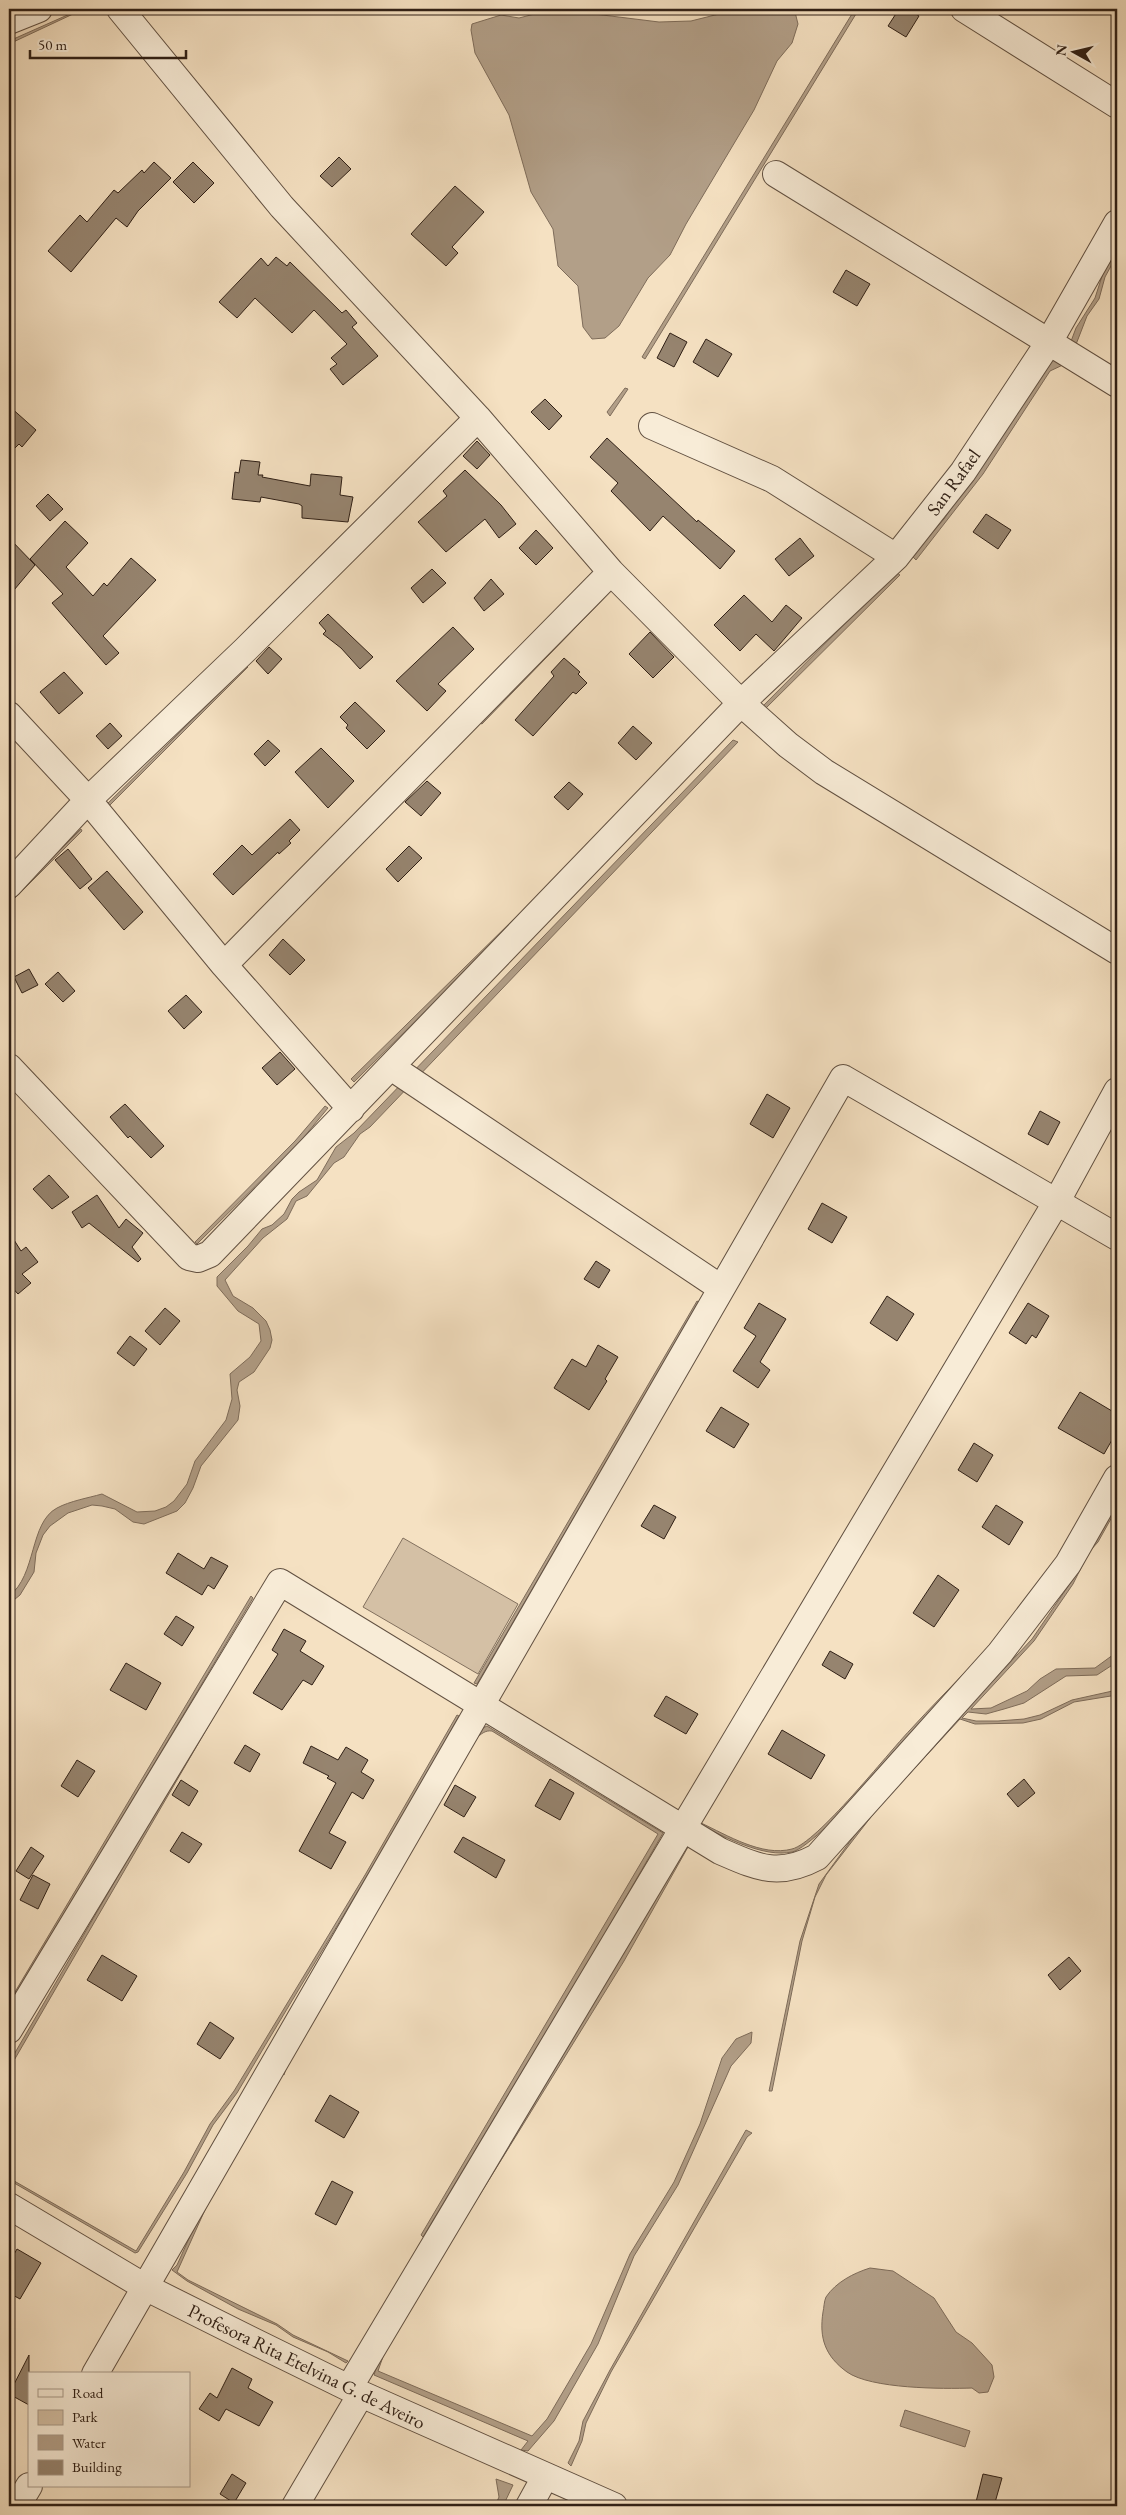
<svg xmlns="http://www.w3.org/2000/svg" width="1126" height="2515" viewBox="0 0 1126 2515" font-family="'EB Garamond',serif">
<rect width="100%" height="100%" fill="#f5e1c2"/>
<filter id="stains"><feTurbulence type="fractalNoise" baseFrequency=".004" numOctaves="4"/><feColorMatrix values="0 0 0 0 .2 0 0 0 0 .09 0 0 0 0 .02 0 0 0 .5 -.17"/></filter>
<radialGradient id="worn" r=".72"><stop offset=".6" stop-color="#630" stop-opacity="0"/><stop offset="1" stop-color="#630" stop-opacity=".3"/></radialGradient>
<path fill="#d4c0a5" stroke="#82705e" d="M403,1538L518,1604L478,1674L363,1607Z"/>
<path fill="#b29f88" stroke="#7e6c5a" d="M81,9L86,10L73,14L9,44V41Z
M554,9L659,22L691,21L739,9H782L795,12L798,24L792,43L777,61L754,110L686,224L670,255L648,278L619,326L605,338L592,339L583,327L578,286L558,266L553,229L531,192L509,115L475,53L471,30L472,24L501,15L519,18Z
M855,9H859L645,359L642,357Z
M1117,248V255L1105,277L1099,299L1087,316L1075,347L1070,344L1076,328L1095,298L1104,270Z
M1060,354L1067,363L1050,371L983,474L916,560L912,556L944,519L1051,362Z
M625,388L628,389L610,416L607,412Z
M896,572L900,575L759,715L757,712Z
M606,592L608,594L482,724L480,723Z
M247,666L248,667L103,812L101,810Z
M733,740L738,742L370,1127L360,1134L344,1157L334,1163L307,1196L296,1201L287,1219L263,1238L225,1280L233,1296L253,1308L266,1321L270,1330L272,1340L270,1348L254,1372L239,1382L237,1390L240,1406L238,1420L201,1466L193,1488L185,1503L177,1511L144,1524L133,1522L115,1509L102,1506L92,1505L68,1513L50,1526L43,1535L36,1553L34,1572L20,1595L9,1604V1596C37,1575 29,1523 57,1508C70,1501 88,1498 102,1494L137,1512L155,1511L166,1507L174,1501L187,1484L195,1461L226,1420L232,1399L230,1374L250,1357L261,1341L259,1324L238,1311L217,1286V1277L248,1246L262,1229L272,1225L284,1214L292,1199L299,1192L317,1180L336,1147L354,1133Z
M625,810L627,812L354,1082L351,1079Z
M81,829L82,831L9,904V901Z
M325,1106L328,1108L299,1143L197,1244L195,1242L295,1141Z
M697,1301L699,1302L477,1684L474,1683Z
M1117,1501V1508L1098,1542L1089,1552L1073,1584L1034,1641L971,1709L991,1708L1027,1691L1040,1679L1056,1669L1095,1668L1117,1652V1662L1097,1675L1066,1676L1024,1703L1004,1709L986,1714L968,1712L962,1718L976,1721H998L1024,1719L1040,1715L1072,1700L1117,1690V1695L1074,1702L1041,1719L1023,1723L975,1724L960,1719L902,1782L900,1780L1032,1639L1071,1582Z
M251,1596L253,1598L9,2007V2002Z
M274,1608H277L9,2069V2063Z
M973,1664C946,1694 821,1846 792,1852C764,1858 724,1837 699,1824L701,1823C727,1835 762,1857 792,1849C817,1843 888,1753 910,1730C930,1708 952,1686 973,1664Z
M457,1715L459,1716C389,1844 311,1967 237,2093L213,2125L187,2173L138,2252L135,2253L9,2180V2178L136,2251L184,2172L210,2124L234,2091L365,1875Z
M487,1726L663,1833L600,1942L423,2237L421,2235L658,1834L492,1731C479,1729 471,1747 465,1756L288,2062L284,2075L279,2071L463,1755L483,1728Z
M888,1795L826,1875L815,1897L802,1941L772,2091H769L800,1941L819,1884L878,1803Z
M685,1846L688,1847L624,1961L387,2345L378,2371L532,2436L547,2419L591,2344L630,2254L674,2182L700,2124L722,2058L736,2039L752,2032L751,2043L731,2066L678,2185L634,2256L598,2344L554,2421L528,2451L521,2450L528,2441L374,2375L384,2344Z
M746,2130L752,2133L747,2137L611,2372L586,2423L582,2441L571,2466L568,2463L579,2441L583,2421L610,2370Z
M216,2179L218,2181L177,2272L188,2280L277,2324L293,2335L348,2361L346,2363L328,2352L293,2337L276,2325L238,2309L187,2281L172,2270L177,2265Z
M870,2268L893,2271L934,2298L956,2332L972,2343L992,2365L994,2377L988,2392L979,2393L972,2388C943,2389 871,2389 847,2372C825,2356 819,2338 823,2312C824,2308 824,2301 826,2297C836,2282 854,2273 870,2268Z
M905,2410L970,2431L965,2447L900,2426Z
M496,2479L513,2485L503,2506H495L499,2497Z"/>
<path fill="#96846f" stroke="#302016" d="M899,9H907L919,16L906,37L888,26Z
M339,157L351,169L332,187L320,176Z
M154,162L171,178L138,211L127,227L116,218L71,272L48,251L80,215L87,222L114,190L118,193L142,170L144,173Z
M193,162L214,183L194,203L173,182Z
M455,186L484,212L452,247L458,253L446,266L411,234Z
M276,257L287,266L290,262L342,313L346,310L357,323L352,327L378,356L343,385L330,369L337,364L331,358L347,344L314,310L292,333L255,298L237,318L219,302L261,258L268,266Z
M846,270L870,284L857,306L833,292Z
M670,333L687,342L674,367L657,358Z
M706,339L732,354L718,377L693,362Z
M545,399L562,416L549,430L531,412Z
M9,406L36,430L22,447L19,444L9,454Z
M607,438L697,522L698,520L735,551L720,569L663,516L650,531L611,491L618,483L590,457Z
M477,441L490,455L477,469L463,456Z
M241,460L260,462L258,475H263L262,477L310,486L311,474L342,477L340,495L353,497L348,522L302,518V506L299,504L261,497L260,502L232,499L235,472L239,473Z
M465,470L501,505L516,524L499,538L485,519L446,552L418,522L447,496L443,491Z
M48,494L63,509L50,521L36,506Z
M986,514L1011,530L998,549L973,532Z
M65,521L88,543L66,567L93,596L104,583L107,586L131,558L156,580L103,636L119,653L106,665L52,603L63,594L30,559Z
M536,530L553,548L536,565L519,548Z
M9,538L35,565L9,596Z
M800,538L814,556L789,576L775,559Z
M432,569L446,583L423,603L411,588Z
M491,579L504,594L484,611L474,598Z
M744,595L772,622L786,605L802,618L774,651L756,634L740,651L714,625Z
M328,614L373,657L360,669L341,648L323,634L326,631L319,623Z
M453,627L474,649L438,684L446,691L427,711L396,681Z
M650,632L674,657L653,678L629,654Z
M269,647L282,659L268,674L256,661Z
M564,658L580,672L578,674L587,683L576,694L573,692L533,736L515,720L554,676L551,672Z
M64,672L83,693L59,714L40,692Z
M355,702L385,731L367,749L346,728L348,725L340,717Z
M110,723L122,736L108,749L96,736Z
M633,726L652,743L636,760L618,743Z
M268,740L280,751L265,766L254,754Z
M321,748L354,781L328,808L295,772Z
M427,781L441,793L421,816L405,802Z
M569,782L583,794L568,810L554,797Z
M290,819L300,830L289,841L291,843L279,854L278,852L233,895L213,874L242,845L252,855Z
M409,846L422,858L398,882L386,869Z
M68,849L92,879L80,889L55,860Z
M107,871L143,912L124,930L88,888Z
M283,939L305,960L290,975L269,955Z
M29,969L38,985L22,993L14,977Z
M58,972L75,991L63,1002L45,984Z
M186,995L202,1012L184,1029L168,1011Z
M280,1052L295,1069L277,1085L262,1068Z
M767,1094L790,1108L773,1138L750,1124Z
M125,1104L164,1146L151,1158L130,1136L128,1138L110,1117Z
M1040,1111L1060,1122L1048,1145L1028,1134Z
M49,1175L69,1197L52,1209L33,1189Z
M97,1195L119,1228L126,1219L143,1233L132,1247L141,1259L138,1262L89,1223L82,1228L72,1212Z
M822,1203L847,1217L832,1243L808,1229Z
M9,1232L21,1251L26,1247L38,1262L22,1274L31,1283L18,1294L9,1284Z
M596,1261L610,1270L599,1288L584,1279Z
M887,1296L914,1314L897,1341L870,1323Z
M759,1303L786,1319L760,1362L770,1370L758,1388L733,1371L756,1336L744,1328Z
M1028,1303L1049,1316L1036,1338L1032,1335L1026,1344L1009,1333Z
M165,1308L180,1321L160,1345L145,1331Z
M130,1336L147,1349L134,1366L117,1353Z
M598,1345L618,1357L605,1379L607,1381L589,1410L554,1388L572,1359L586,1367Z
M1080,1392L1117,1414V1431L1104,1454L1058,1428Z
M721,1407L749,1424L734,1448L706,1431Z
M974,1443L993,1455L977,1482L958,1470Z
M654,1505L676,1517L664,1539L641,1526Z
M996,1505L1023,1522L1009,1545L982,1527Z
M178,1553L204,1569L211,1557L228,1566L214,1589L208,1585L202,1595L166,1573Z
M938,1575L959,1590L934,1627L913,1613Z
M176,1616L194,1627L182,1646L164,1634Z
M284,1629L306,1641L300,1651L324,1666L312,1685L303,1680L282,1710L253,1693L278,1654L272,1650Z
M830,1651L853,1664L845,1679L822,1665Z
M126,1663L161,1683L146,1710L110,1690Z
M666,1696L698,1714L686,1734L654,1716Z
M782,1730L825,1755L811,1779L768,1754Z
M245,1745L260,1754L250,1772L234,1763Z
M311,1746L338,1760L346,1747L368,1760L361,1772L374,1780L363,1799L352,1792L329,1833L346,1842L331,1869L299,1851L336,1783L327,1778L329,1776L303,1763Z
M77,1760L95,1771L78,1797L61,1786Z
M550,1779L574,1793L560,1820L535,1806Z
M1024,1779L1035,1793L1018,1807L1007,1794Z
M181,1780L198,1791L189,1806L172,1795Z
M455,1785L476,1797L464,1817L444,1805Z
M182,1832L202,1844L189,1863L170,1851Z
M463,1837L505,1860L496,1878L454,1852Z
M31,1847L44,1856L29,1879L16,1871Z
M33,1875L50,1884L38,1909L20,1900Z
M102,1955L137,1976L122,2001L87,1980Z
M1069,1957L1081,1971L1060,1990L1048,1975Z
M210,2022L234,2038L220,2059L197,2044Z
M330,2095L359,2112L344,2138L315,2121Z
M332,2181L353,2192L336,2225L315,2214Z
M17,2249L41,2263L20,2299L9,2293V2263Z
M29,2355V2405L9,2394Z
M232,2368L252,2379L248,2388L273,2402L259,2426L226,2409L219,2421L199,2409L210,2393L217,2398Z
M232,2474L246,2483L234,2503L220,2494Z
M983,2474L1002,2478L994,2506H975Z"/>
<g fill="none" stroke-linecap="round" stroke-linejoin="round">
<g stroke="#615041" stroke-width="28">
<path id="minor" d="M120,9L282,207L478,418L611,572L741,703L788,745L824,772L1117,951
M964,9L1117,105
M9,21L39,9
M776,174L1117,384
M652,426L772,479L896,557
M9,715L88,800L224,965L351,1109
M9,885L88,800L245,650L478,418
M224,965L611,572
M9,1067L189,1257L198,1259L210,1254L741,703L896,557L963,472L1049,342L1117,223
M391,1067L721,1288
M9,2030L280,1582L720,1851C757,1867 778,1878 817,1857L1000,1653L1068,1564L1117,1478
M9,2206L145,2287L249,2339L361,2394L614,2506
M95,2374L843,1078L1117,1237
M349,2388L1057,1201L1117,1091
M17,2506L29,2486
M295,2506L361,2394
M529,2506L545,2477"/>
</g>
<use href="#minor" stroke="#f8ecd7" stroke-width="26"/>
</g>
<g text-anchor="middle" stroke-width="4" stroke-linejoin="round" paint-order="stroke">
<g font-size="19" fill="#302016" stroke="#f8ecd7">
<text transform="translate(953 482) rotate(-54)" y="7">San Rafael</text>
<text transform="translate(307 2366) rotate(26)" y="7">Profesora Rita Etelvina G. de Aveiro</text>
</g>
</g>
<rect width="1126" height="2515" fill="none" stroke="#f5e1c2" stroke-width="30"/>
<rect x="10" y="10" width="1106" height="2495" fill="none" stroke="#302016" stroke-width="2.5"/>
<rect x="15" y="15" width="1096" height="2485" fill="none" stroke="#302016"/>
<rect x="28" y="2372" width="162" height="115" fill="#f8ecd7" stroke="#a89a8a"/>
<rect x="38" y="2389" width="25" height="8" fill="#f8ecd7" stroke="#a89a8a"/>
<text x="72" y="2398" font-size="15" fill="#302016">Road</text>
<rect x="38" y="2410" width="25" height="15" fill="#d4c0a5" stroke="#a89a8a"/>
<text x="72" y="2422" font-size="15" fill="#302016">Park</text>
<rect x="38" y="2435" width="25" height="15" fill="#b29f88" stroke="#a89a8a"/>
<text x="72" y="2448" font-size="15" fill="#302016">Water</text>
<rect x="38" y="2460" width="25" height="15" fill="#96846f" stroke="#a89a8a"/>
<text x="72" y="2472" font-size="15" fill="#302016">Building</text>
<g transform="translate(1074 52) rotate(278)" stroke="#f8ecd7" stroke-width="4" paint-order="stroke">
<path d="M0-4L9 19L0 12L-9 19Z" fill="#302016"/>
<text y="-8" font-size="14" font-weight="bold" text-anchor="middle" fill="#302016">N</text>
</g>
<path d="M30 50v8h156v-8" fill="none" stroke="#302016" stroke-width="2.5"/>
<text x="38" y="50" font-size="15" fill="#302016" stroke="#f8ecd7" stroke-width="4" paint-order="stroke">50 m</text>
<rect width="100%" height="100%" filter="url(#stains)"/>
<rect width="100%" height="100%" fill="url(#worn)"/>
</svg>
